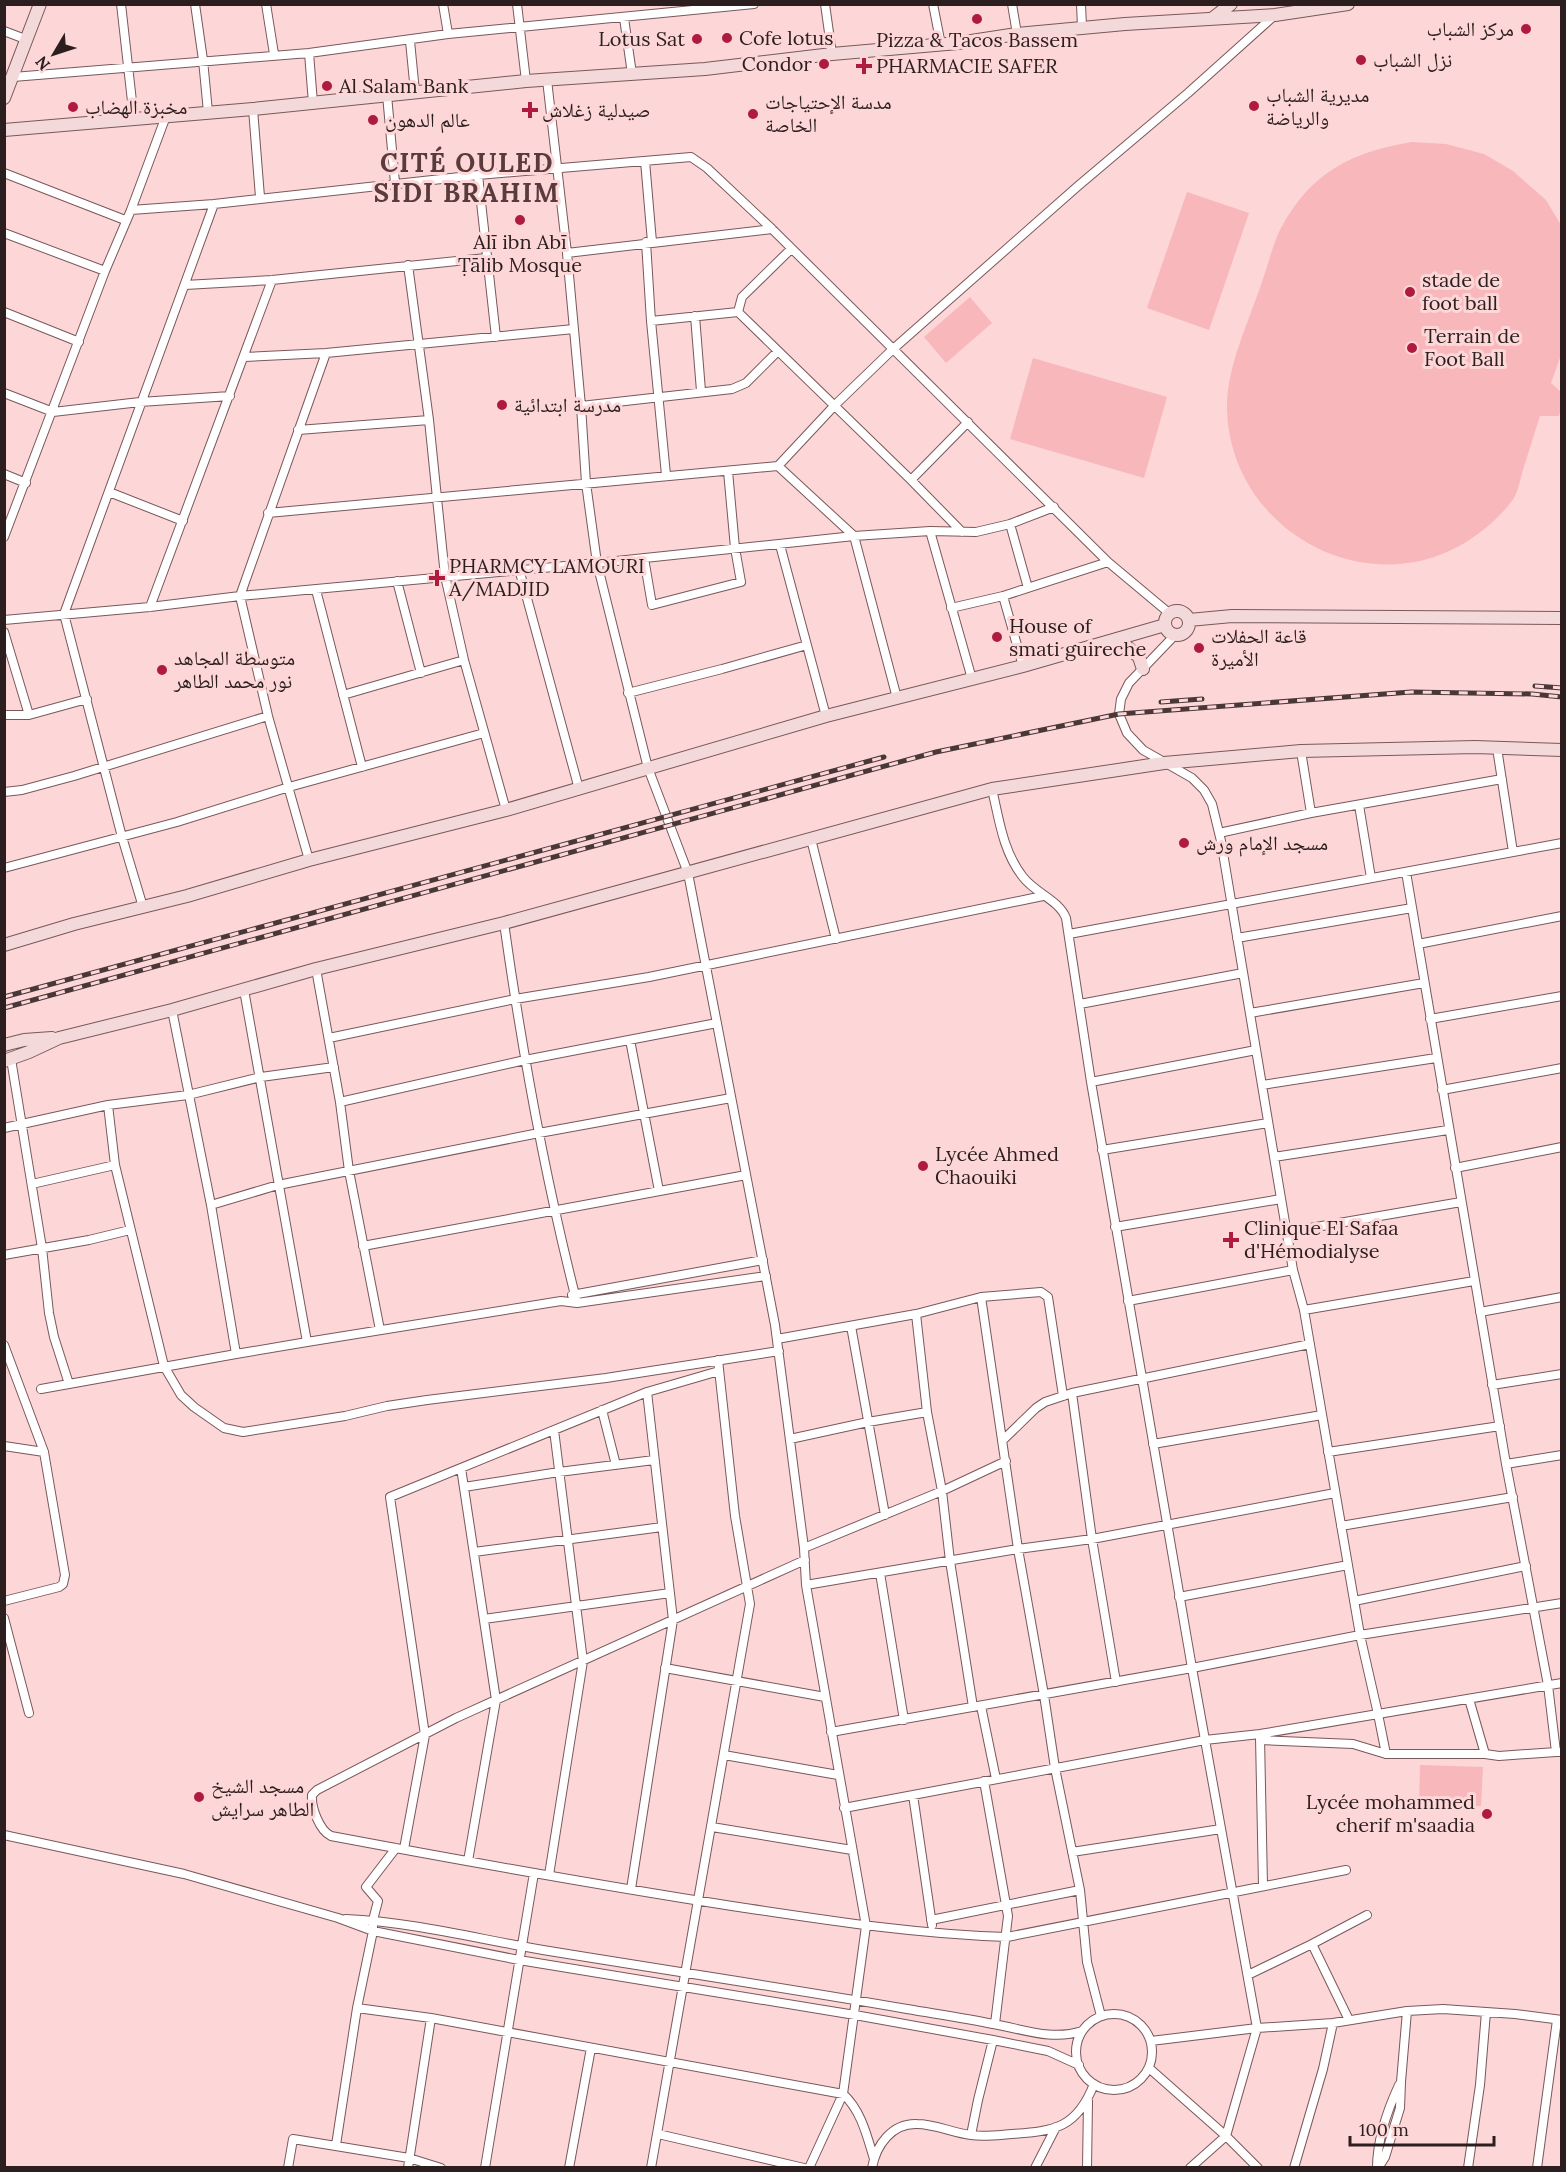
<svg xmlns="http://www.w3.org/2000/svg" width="1566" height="2172" viewBox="0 0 1566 2172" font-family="Lora,'Noto Naskh Arabic',serif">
<rect width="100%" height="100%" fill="#fdd6d8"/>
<path fill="#f8b7bb" d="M1412,142L1446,144L1484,154L1513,171L1546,200L1561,225V355L1551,383L1561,392V409L1559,416H1540C1534,435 1528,454 1522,473C1520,481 1518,491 1514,498C1504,513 1489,526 1475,536C1373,609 1230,533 1227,409C1226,367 1250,319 1263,279C1269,262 1273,243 1281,228C1311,172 1352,152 1412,142Z
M1187,192L1249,213L1209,330L1147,308Z
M970,297L992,323L946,363L924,337Z
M1033,358L1167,397L1144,478L1010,439Z
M1420,1765L1483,1767L1481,1806L1419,1804Z"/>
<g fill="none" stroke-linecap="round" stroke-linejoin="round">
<g stroke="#79585a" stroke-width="10">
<path id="street" d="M121,4L134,119
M195,4L203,60L208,112
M266,4L274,54
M443,4L448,34
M517,4L526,81
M825,4L832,54
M933,4L941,45
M1012,4L1017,34
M1081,4L1082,27
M624,18L632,74
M4,31L25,39
M410,41L415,92
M309,53L313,103
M13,77L309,53L448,34L754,4
M547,80L567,253L581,406L586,483L597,563L648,768L688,873L775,1325L804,1548L806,1585L866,1926L843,2094L809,2168
M387,95L395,183
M253,109L260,197
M645,161L652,242
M4,173L125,220
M478,175L496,337
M131,210L214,204L478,175L691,157L707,168L772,229L1108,562L1169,613
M4,233L105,271
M646,242L651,321L666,475
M567,253L772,229
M408,265L429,420L445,576L464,660L506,810
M185,285L272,280L486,258
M4,312L79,342
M738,312L742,297L791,249
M695,316L701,391
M651,321L738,312L911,480L962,532
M244,357L326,353L574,329
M4,393L53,412L140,402L230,396
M581,406L732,389L746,383L778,351
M298,430L429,420
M778,466L854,536L897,698
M4,474L26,483
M911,480L968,422
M109,492L183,521
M268,513L778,466L835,405L892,350L1078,186L1188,93L1275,15
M1010,524L1028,588
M930,531L972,679
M4,537L105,271L131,210L166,116
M780,545L826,716
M644,558L652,605L741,582L735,548L728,471
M519,569L579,789
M397,581L421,673
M316,590L362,767
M150,607L272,280
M951,608L1003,596
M4,620L150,607L240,596L597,563L854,536L930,531L976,532L1010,524L1054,507
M4,632L29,715
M1023,666L1003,596L1108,562
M628,693L722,669L807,645
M343,695L464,660
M4,715H29L87,699
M1497,748L1513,852
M1301,751L1311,813
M992,789C999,819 1003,852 1023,877C1035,893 1059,900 1066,918L1091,1082L1192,1668L1360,1635L1562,1603
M4,792L22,790L74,776L268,716
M1359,805L1371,878
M1219,833L1311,813L1502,779
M811,839L836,939
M309,860L268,716L240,596L326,353
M4,868L177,822L289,787L484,733
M1406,872L1506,1464L1548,1685L1556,1752H1562
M143,907L122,837L64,614L214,204
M504,923C522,1051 545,1178 577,1303
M1069,934L1562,843
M1237,938L1412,908
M1418,944L1562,916
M316,969L340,1102L349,1171L380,1330
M244,990L307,1342L561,1301L577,1303L766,1276
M1080,1004L1243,973
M172,1010L211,1205L236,1354L307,1342
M1250,1013L1424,983
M1430,1019L1562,996
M329,1038L515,999L649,977L1043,896
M630,1040L659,1191
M11,1059L42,1248L49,1313L54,1337L69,1384
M334,1067L261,1077L188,1095L108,1105L115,1165L164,1366L181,1395L194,1407L224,1428L243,1432L345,1416L387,1406L427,1400L606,1378L779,1351
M1091,1082L1256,1050
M1262,1085L1436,1058
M1442,1090L1562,1068
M340,1102L525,1060L717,1023
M4,1128L108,1105
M1102,1150L1268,1123
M1274,1157L1448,1130
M1455,1168L1562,1147
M32,1184L115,1165
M211,1205L278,1185L539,1133L731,1098
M1115,1227L1281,1199
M1287,1232L1461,1202
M363,1246L746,1175
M4,1255L89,1240L130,1230
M1293,1270L1304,1310
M1474,1281L1304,1310L1360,1635L1378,1714L1562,1683
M572,1295L763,1260
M981,1297L1018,1549L1044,1695L1055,1768L1080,1890L1087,1962L1101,2016
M1128,1301L1293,1270L1221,841L1212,804L1204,790L1192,778L1143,750L1127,733L1119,714L1121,699L1129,683L1175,635
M1480,1312L1562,1297
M916,1314L927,1412L942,1491L950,1561L973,1707
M851,1326L885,1515
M777,1339L916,1314L981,1297L1041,1292L1048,1297L1063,1396
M4,1345L44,1452L65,1575L63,1584L59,1587L4,1601
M1492,1385L1562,1374
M41,1389L236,1354
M1072,1393L1092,1539L1116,1682
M602,1410L616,1465
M790,1439L868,1422L927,1412
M1003,1440L1036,1408L1045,1402L1072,1393L1310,1344
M1153,1444L1322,1415
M4,1446L44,1452
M1328,1452L1500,1426
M1506,1464L1562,1455
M461,1468L496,1700L468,1861
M464,1487L559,1472L654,1460
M1341,1526L1513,1497
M804,1548L942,1491L1006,1461
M474,1552L662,1527
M805,1560L456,1718L317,1790L312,1795C311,1807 319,1830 331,1836C464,1861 598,1885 732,1906C825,1920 913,1934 1007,1937L1346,1870
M880,1573L904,1720
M806,1585L1018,1549L1092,1539L1335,1493
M1179,1597L1348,1565
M1354,1601L1526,1566
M4,1618L29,1713
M484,1619L670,1593
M665,1668L825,1697
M1469,1699L1485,1754
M981,1706L996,1779
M831,1732L1192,1668L1205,1740L1260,1734L1378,1714L1386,1754
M1260,1737L1263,1886
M1260,1740L1353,1744L1386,1754H1485L1499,1756L1556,1752
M724,1755L838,1775
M984,1781L1008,1916L995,2024
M913,1795L932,1925
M844,1808L1205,1740L1257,2028L1226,2136L1190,2168
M712,1827L852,1850
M4,1835L184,1874L338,1918L373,1931L519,1960L855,2015L993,2040L1048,2051L1079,2065
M404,1849L425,1735L390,1497L647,1392L719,1371
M1072,1852L1221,1829
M549,1875L583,1661L554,1430
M631,1889L673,1620L647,1392
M346,1919C412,1922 478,1939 543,1950C665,1970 786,1988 907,2009C936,2014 964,2018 993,2024C1023,2029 1052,2041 1082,2031
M931,1920L1080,1890
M1312,1944L1349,2020
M1248,1975L1312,1944L1367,1915
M357,2008L431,2018L843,2094C861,2110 867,2136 874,2159
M1076 2052a38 38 0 1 1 76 0a38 38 0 1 1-76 0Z
M1151,2041L1257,2028L1333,2023L1407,2011L1443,2009L1515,2014L1562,2020
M1149,2068L1226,2136L1258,2168
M658,2134L804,2168
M971,2135L978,2100L993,2040
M336,2145L357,2008L373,1931V1920L378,1901L366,1887L396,1848
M288,2168L293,2139L409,2158L441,2168
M408,2168L431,2018
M485,2168L534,1873
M569,2168L591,2048
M651,2168L750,1604L735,1516L718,1360
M872,2168C876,2145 892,2123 917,2124C935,2124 953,2133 971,2135C984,2137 998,2135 1012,2134C1055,2131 1077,2128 1094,2084
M1035,2168L1056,2127
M1087,2168L1088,2101
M1294,2168L1323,2069L1333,2023
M1377,2168C1377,2139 1387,2111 1399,2085
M1378,2168L1385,2157L1400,2108L1401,2082L1407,2011
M1468,2168L1480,2085L1486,2012
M1537,2168L1557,2020"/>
</g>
<g stroke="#79585a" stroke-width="14">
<path id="secondary" d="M1213,18L1231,4
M4,98L40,4
M4,130L253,109L526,81L705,69L832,54L958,43L1017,34L1125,24L1275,15L1348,4
M1165 623a12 12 0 1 1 24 0a12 12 0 1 1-24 0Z
M1189,620L1232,616L1562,618
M1118,639L1139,657L1143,669
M4,945L74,924L187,896L309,860L506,810L826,716L1023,666L1165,625
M4,1045L24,1040L52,1038
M4,1061L29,1052L59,1038L172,1010L316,969L504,923L992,789L1164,763L1301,751L1475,747L1562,750"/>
</g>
<use href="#street" stroke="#fff" stroke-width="8"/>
<use href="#secondary" stroke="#f4d9db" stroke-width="12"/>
<g stroke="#4a3839" stroke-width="5">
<path id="rail" d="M1535,686L1562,688
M1161,702L1202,699
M4,997L884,757
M4,1008L936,752L1119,714L1411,692L1532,694L1562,697"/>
</g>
<use href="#rail" stroke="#fdd6d8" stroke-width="3" stroke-dasharray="9" stroke-linecap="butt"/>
</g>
<g fill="#af1b3e" stroke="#fdd6d8" stroke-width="2">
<circle cx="977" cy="19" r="6"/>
<circle cx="1526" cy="29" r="6"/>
<circle cx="727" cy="38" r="6"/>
<circle cx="697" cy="39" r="6"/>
<circle cx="1361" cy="60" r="6"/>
<circle cx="824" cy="64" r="6"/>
<path d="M861 57h6v6h6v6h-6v6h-6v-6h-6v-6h6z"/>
<circle cx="327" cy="86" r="6"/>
<circle cx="1254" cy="106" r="6"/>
<circle cx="73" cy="107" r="6"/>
<path d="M527 101h6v6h6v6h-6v6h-6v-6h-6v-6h6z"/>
<circle cx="753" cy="114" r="6"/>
<circle cx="373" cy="120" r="6"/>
<circle cx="520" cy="220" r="6"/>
<circle cx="1410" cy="292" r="6"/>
<circle cx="1412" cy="348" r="6"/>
<circle cx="502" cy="405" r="6"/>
<path d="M434 569h6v6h6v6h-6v6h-6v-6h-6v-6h6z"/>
<circle cx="997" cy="637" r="6"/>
<circle cx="1199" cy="648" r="6"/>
<circle cx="162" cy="670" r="6"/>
<circle cx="1184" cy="843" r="6"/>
<circle cx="923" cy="1166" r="6"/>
<path d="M1228 1231h6v6h6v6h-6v6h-6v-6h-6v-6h6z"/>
<circle cx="199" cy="1797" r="6"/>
<circle cx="1487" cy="1814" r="6"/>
</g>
<g text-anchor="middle" stroke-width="6" stroke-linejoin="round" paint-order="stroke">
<g font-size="20" fill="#2c1e1e" stroke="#fdd6d8" text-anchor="start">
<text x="1514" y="36" text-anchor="end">مركز الشباب</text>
<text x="739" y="45">Cofe lotus</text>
<text x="685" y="46" text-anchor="end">Lotus Sat</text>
<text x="977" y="47" text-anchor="middle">Pizza &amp; Tacos Bassem</text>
<text x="1373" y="67">نزل الشباب</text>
<text x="812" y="71" text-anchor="end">Condor</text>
<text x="876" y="73">PHARMACIE SAFER</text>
<text x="339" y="93">Al Salam Bank</text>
<text x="1266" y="102">مديرية الشباب<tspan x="1266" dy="23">والرياضة</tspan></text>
<text x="765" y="109">مدسة الإحتياجات<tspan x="765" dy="23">الخاصة</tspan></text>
<text x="85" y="114">مخبزة الهضاب</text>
<text x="542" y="117">صيدلية زغلاش</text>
<text x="385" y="127">عالم الدهون</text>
<text x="520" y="249" text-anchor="middle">Alī ibn Abī<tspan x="520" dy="23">Ṭālib Mosque</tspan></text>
<text x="1422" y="287">stade de<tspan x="1422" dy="23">foot ball</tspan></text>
<text x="1424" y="343">Terrain de<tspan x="1424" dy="23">Foot Ball</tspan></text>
<text x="514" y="412">مدرسة ابتدائية</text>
<text x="449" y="573">PHARMCY LAMOURI<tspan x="449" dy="23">A/MADJID</tspan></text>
<text x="1009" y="633">House of<tspan x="1009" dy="23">smati guireche</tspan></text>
<text x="1211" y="643">قاعة الحفلات<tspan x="1211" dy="23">الأميرة</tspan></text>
<text x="174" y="665">متوسطة المجاهد<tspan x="174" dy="23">نور محمد الطاهر</tspan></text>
<text x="1196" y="850">مسجد الإمام ورش</text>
<text x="935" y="1161">Lycée Ahmed<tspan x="935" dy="23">Chaouiki</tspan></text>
<text x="1244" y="1235">Clinique El Safaa<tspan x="1244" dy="23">d'Hémodialyse</tspan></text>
<text x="211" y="1793">مسجد الشيخ<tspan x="211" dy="23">الطاهر سرايش</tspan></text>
<text x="1475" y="1809" text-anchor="end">Lycée mohammed<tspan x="1475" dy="23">cherif m'saadia</tspan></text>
</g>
<g font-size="26" font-weight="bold" letter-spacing="1.5" fill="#5a3b3d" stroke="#fdd6d8">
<text x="467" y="172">CITÉ OULED<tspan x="467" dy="30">SIDI BRAHIM</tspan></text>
</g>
</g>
<rect width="1566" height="2172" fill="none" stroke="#2c1e1e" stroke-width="12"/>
<g transform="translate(54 54) rotate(231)" stroke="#fdd6d8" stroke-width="4.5" paint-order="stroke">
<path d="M0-4.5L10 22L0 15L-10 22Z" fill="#2c1e1e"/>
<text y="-9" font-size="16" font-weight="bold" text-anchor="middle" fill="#2c1e1e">N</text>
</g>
<path d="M1350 2136v9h144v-9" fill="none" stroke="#2c1e1e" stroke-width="3"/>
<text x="1359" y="2136" font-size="18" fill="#2c1e1e" stroke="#fdd6d8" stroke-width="4.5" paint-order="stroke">100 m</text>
</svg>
